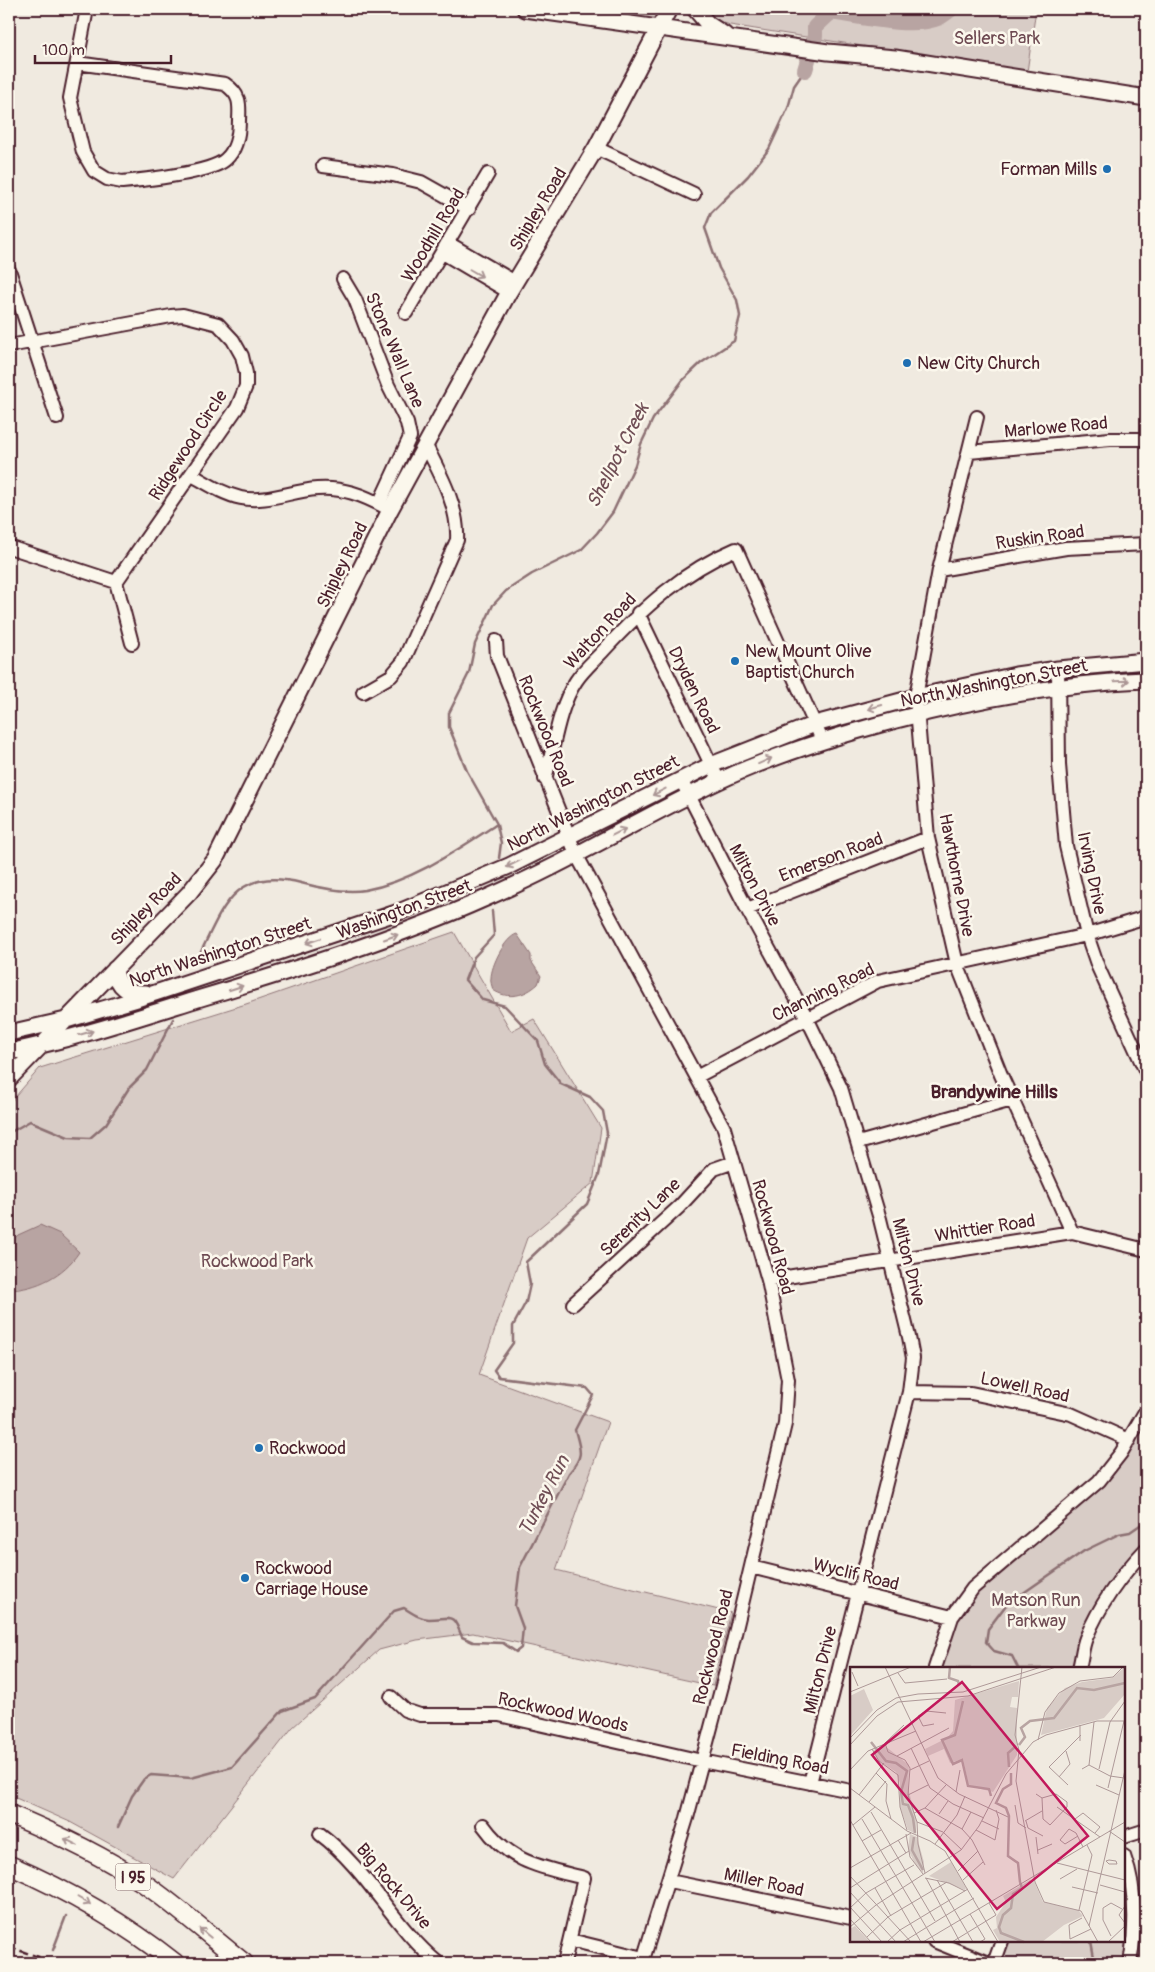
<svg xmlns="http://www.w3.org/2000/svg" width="1155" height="1972" viewBox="0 0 1155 1972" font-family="Pangolin,sans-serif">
<rect width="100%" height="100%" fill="#f0eae0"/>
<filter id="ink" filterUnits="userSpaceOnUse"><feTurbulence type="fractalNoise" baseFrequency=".02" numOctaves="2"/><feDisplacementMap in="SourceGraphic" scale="10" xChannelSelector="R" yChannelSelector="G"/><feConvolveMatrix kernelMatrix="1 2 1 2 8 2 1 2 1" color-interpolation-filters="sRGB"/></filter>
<g filter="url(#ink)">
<path fill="#d8ccc6" stroke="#917678" d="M706,9H1036L1027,72L730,25L718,21Z
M454,932L511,1031L534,1019L601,1128L593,1183L527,1238L479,1375L608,1422L556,1570L731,1613L713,1686L473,1633L417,1640L379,1650L292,1728L174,1879L70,1822L9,1795V1104L40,1068L246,1004Z
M1146,1407V1550L1113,1587L1079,1668H936L952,1617L987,1575L1089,1491Z
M1124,1860L1132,1883L1130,1963H1014L997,1956L1002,1941H1124Z"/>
<path fill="#b8a4a2" stroke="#8c6f72" d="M517,934L531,955V961L541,976L538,984C525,996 508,1000 493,990C492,986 490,981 491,978C491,966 505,937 517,934Z
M40,1225L60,1234L79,1252C64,1275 37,1289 9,1290V1244L18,1235Z"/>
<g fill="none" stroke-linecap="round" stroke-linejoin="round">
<path stroke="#8c6f72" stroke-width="2.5" d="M497,825L501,843L499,858
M195,964C221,913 231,865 301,883C320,888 346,893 365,890C413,881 457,850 497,824L467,771L449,727V713L469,673L475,644L493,605L506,591L532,574L581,550L597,533L613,512L635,465L641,444L653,419L683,380L701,363L734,341L740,316L737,300L719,268L705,228L711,213L748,176L769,149L788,108L794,86L805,70
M9,1133L30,1121L68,1137L90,1138L106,1124L129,1088L147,1070L173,1019
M1018,1668L1012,1656L994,1651L986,1642L988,1629L1006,1605L1084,1551L1119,1534L1130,1532L1146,1521
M118,1827L132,1796L144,1779L151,1775L191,1778L232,1767L282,1711L315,1699L394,1611L404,1608C412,1613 420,1619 429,1619C452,1619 452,1611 462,1637L473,1642L503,1643L516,1652L521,1648L523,1628L515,1606L520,1567L569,1473C584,1456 581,1451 575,1430L593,1395L587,1388L499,1377L494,1370L513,1343V1326L526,1302L530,1284L526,1262L587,1204L599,1175L607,1133L603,1111L590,1097L561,1084L545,1064L538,1041L505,1006L483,1000L465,980L474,957L494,935L492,911
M1091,1941L1095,1963
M53,1950L66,1916"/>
<path stroke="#b8a4a2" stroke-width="16" d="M805,70L815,36V27L831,12C858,16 912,29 938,18C942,16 947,12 951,9"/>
<g stroke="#4a1f2b" stroke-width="16">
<path id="minor" d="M77,63L225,84C240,94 240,103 239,120C239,134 237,149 226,159C212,173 143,180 122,182L107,179L94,171L83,152L70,98L87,9
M596,148L694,194
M323,166L393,175L421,182L469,209
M448,243L515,282
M443,253L509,292
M9,270L57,418
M343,279L355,299L388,385L407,423L410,437L379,504
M406,313L488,174
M9,346L171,316L183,315L218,324L233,340L242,356L246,373V386L237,408L116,582L132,643
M977,417L939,570L916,697L928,838L957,964L1001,1075L1072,1232
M969,452L1110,439H1146
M192,475C208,484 223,494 241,498C266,503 291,491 317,489C342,487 363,495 385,507
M9,547L116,582
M939,570L1066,548L1146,544
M638,613L719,781
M496,641L497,656L576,854L724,1128L768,1280L788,1380L785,1424L727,1667L687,1818L642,1963
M1058,669L1059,765L1066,846L1087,935L1098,967L1146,1072
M363,692L391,676L403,662L457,540C459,507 440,473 425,444
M545,779C554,748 558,708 576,681C583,670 595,660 604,650C642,609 683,571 736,549L822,740
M681,780L747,909L807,1018L841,1088L880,1219L909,1337L913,1358L909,1392L810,1783
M747,909L928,838
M698,1076L878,981L1087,935L1146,917
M858,1143L1012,1100
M768,1280L1072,1232L1146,1250
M573,1304L679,1207L714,1169L734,1162
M909,1392L971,1393L1071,1414L1129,1440
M751,1567L952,1617
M935,1668L952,1617L973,1588L1099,1481L1121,1453L1146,1410
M1079,1668C1082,1658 1082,1648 1086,1638C1100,1604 1120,1576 1146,1549
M391,1697L405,1710L420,1715H499L702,1761L851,1791
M483,1825C510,1863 541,1867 584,1878L564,1963
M320,1834C367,1869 393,1926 438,1963
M1124,1837L1146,1830
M1124,1856C1137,1890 1136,1928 1130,1963
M669,1881L851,1918
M570,1940L643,1958
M934,1941L988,1963
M994,1963L1002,1941"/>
</g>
<g stroke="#4a1f2b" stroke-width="19">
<path id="major" d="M525,9L828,52L895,58L1146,98
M695,9L708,24L725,35
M115,969C117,987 128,994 146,993
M9,1033L66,1020L137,999L399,912L509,866L711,765L815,724L916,697L1016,675L1058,669L1146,661
M9,1052C74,1039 137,1018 201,998C297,969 394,939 486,898C566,864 640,818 719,781C776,754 835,736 896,720C978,699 1061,683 1146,680
M9,1079L189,893L215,860L390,510L509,292L596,148L669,9"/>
</g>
<g stroke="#4a1f2b" stroke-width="21">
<path id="highway" d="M9,1814C55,1833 100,1854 142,1882C177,1906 210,1936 244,1963
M9,1865C69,1891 123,1922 175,1963"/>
</g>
<use href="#minor" stroke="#fbf7ec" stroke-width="12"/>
<use href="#major" stroke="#fbf7ec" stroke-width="15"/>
<use href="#highway" stroke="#fbf7ec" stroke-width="18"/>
<path stroke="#4a1f2b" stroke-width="2.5" stroke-dasharray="8 4" stroke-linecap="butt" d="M9,1947L57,1963"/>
</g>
<defs><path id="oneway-shaft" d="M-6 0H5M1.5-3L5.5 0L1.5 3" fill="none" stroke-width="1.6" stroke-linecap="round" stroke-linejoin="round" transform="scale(1.25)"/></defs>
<g stroke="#ab9695">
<use href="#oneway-shaft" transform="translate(476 273) rotate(30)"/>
<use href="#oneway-shaft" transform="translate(1122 681) rotate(-2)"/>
<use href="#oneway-shaft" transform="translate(875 707) rotate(165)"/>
<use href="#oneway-shaft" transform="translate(765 761) rotate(-24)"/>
<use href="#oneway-shaft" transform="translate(659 792) rotate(153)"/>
<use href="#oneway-shaft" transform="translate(619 832) rotate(-27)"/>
<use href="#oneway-shaft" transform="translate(513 864) rotate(154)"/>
<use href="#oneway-shaft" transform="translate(391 937) rotate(-19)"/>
<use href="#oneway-shaft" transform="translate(313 941) rotate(161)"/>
<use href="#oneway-shaft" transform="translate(236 988) rotate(-18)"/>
<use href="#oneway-shaft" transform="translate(86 1033) rotate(-16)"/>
<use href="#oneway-shaft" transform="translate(71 1842) rotate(-153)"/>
<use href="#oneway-shaft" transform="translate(84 1901) rotate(30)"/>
<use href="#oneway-shaft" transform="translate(205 1933) rotate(-141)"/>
</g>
</g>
<g fill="#1f6fb2" stroke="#fbf7ec" stroke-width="2">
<circle cx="1107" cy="169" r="5"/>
<circle cx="907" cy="363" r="5"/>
<circle cx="735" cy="661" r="5"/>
<circle cx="259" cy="1448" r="5"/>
<circle cx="245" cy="1578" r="5"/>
</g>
<g text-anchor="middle" stroke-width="5" stroke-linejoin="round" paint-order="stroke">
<rect fill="#fbf7ec" stroke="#7f6065" stroke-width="1" x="115.5" y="1863.5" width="35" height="27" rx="4"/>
<g font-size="16" font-weight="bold" fill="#4a1f2b">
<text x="133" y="1883">I 95</text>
</g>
<g font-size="18" fill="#6e4a52" stroke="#fbf7ec">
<text x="997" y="44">Sellers Park</text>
<text x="257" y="1267">Rockwood Park</text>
<text x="1036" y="1606">Matson Run<tspan x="1036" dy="21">Parkway</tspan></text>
</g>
<g font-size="18" fill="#4a1f2b" stroke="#fbf7ec" text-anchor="start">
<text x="1097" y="175" text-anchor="end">Forman Mills</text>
<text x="917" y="369">New City Church</text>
<text x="745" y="657">New Mount Olive<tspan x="745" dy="21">Baptist Church</tspan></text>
<text x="269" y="1454">Rockwood</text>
<text x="255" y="1574">Rockwood<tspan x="255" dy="21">Carriage House</tspan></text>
</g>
<g font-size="18" fill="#4a1f2b" stroke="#fbf7ec">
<text transform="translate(538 209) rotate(-59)" y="6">Shipley Road</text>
<text transform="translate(433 235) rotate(-59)" y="6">Woodhill Road</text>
<text transform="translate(395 350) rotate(67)" y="6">Stone Wall Lane</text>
<text transform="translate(1056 427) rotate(-5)" y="6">Marlowe Road</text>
<text transform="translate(188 445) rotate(-57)" y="6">Ridgewood Circle</text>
<text transform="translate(1040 537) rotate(-8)" y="6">Ruskin Road</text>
<text transform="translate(342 565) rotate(-64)" y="6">Shipley Road</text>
<text transform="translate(600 631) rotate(-47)" y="6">Walton Road</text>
<text transform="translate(994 683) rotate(-11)" y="6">North Washington Street</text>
<text transform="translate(694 690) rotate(64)" y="6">Dryden Road</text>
<text transform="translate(546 731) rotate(68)" y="6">Rockwood Road</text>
<text transform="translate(593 803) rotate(-27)" y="6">North Washington Street</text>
<text transform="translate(831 857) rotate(-21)" y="6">Emerson Road</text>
<text transform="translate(1092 873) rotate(78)" y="6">Irving Drive</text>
<text transform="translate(957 875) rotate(79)" y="6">Hawthorne Drive</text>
<text transform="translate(755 885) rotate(62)" y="6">Milton Drive</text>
<text transform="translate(146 909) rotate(-46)" y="6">Shipley Road</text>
<text transform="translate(404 909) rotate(-20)" y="6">Washington Street</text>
<text transform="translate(220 952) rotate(-18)" y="6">North Washington Street</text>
<text transform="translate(823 992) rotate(-26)" y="6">Channing Road</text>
<text transform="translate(640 1217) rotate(-44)" y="6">Serenity Lane</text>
<text transform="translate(985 1228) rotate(-9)" y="6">Whittier Road</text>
<text transform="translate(773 1237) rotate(75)" y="6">Rockwood Road</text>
<text transform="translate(909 1262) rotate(76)" y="6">Milton Drive</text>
<text transform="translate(1025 1387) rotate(12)" y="6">Lowell Road</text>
<text transform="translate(856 1574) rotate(14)" y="6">Wyclif Road</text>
<text transform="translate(713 1647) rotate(-76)" y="6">Rockwood Road</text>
<text transform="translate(820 1670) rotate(-76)" y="6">Milton Drive</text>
<text transform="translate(563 1712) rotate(12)" y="6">Rockwood Woods</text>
<text transform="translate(780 1759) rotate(11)" y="6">Fielding Road</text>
<text transform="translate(764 1882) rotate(12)" y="6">Miller Road</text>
<text transform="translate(394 1886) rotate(50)" y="6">Big Rock Drive</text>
</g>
<g font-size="19" font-style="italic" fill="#704e55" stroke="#fbf7ec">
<text transform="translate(617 455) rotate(-63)" y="7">Shellpot Creek</text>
<text transform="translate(543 1495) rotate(-62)" y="7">Turkey Run</text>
</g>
<g font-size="19" font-weight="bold" fill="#4a1f2b" stroke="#fbf7ec">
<text x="994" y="1098">Brandywine Hills</text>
</g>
</g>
<g transform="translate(850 1667)">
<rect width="275" height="275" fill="#f0eae0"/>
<path d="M275,0V27L254,51L191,68L197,41L215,21L232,15L262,11ZM169,14L168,30H162L160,40L167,41V88L143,125L119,119L113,92L100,96L94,82L78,89L75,82L97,71L103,64L105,33ZM14,22L23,43L0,69V29ZM35,79L59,98L58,121L66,151V167L58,163L50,140V116L46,105L29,94L23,83ZM60,167L67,170L74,195L73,206L65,197L58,182ZM101,195L116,221L115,223L79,209ZM180,213L184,214L193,235L228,243L233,249L214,258L192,275H150L143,263L147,261L146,250L156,235L153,229ZM5,259L20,275H0V262Z" fill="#d8ccc6"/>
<path fill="none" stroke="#b8a4a2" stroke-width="2.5" d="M100,0L99,11L108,14L109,18M113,34L105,68L92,73L103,97L112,93L118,119L139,122L141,129M21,75L36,94L46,96L57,104L51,125L53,137L58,138L63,151L65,166M169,78L175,70L171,61L180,54L204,51L227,21L244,23L275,16M159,100L158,86L166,79M161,106V117L153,122L146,136L156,141L159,149L158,189L168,196L170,215M64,170L62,183L73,203M170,215L172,221L163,227L161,241L153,248L149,260L151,266L174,275"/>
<path fill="none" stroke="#ae9998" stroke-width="1" d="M35,0L88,111L109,127L158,150M172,0L165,68L169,83L166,114L185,215L194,235L231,244L248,275M2,5L8,19M48,6L55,16L97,12M0,25L61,0M70,53L68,49L76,44L96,46M70,53L73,59L84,57M54,58L35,76L38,85L55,93L60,101L58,128L67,155L68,177L75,206M0,71L27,43L46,31L68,27L113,25L191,0M188,73L195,45L209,26L230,14L263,10L273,0M230,74V58M0,78L27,49L48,35L118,29L206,0M61,81L80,121L103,137L134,151M22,82L29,94L48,108L50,140L57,163M47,89L99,61M239,98L244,55M232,102L239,98L260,109L274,111M249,102L260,55L275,34M0,103L18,84L66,64M60,103L79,94M26,106L37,117L36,134L41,152M209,110L220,97L216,84M218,118L199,100L231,68M246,118L269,128M0,121L57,164L80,174L95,184L148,275M258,121L274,54M106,125L110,103M186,127L192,131L206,127L217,135V140L200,158L193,152L192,131M9,128L34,96M58,128L78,118M19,135L36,114M165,138L168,156L176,161M207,140L250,170M75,141L112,162L122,173L135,198M21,145L85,254M64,146L75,141L96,118M89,147L98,134M12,152L85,275M225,152L233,146L250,160L245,166M0,153L71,275M132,154L149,162M175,154L192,144M176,154L178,161L193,169M67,155L93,165L112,183M3,158L25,140M112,162L121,145M126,163L145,173L149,152L146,143M259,164L275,175M56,167L60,190L73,207M228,169L215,177L210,173L219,162L226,166L233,180M186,170L188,187M48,173L56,186M12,174L31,163M85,177L107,148L115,129M188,183L202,177M259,193L266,194L267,197H259L256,194ZM207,196L275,213M0,201L61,166M108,204L128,184M0,209L61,275M75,211L99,216L115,224M76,211L110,275M210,212L227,202M87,213L123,275M113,213L133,195M250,218L275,225M222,220L248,226M0,221L59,184M25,221L41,249M0,225L46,275M275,239L269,248L275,256M0,240L32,275M0,241L16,226L64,198M229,243L242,188L237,178M120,247L135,272L130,275M232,251L219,258L220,272L241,262M0,252L21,275M239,259L275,103M0,260L26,238L111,183L129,159L156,107L183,75L196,68L247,54H275M261,269L253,253V241L261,236L272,242M17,270L38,250L97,215M37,275L50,263L118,222M53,275L124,231M73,275L275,155M102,275L146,248L139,236M258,275L275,259"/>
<path fill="#c2185b" fill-opacity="0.15" stroke="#c2185b" stroke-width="2.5" d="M112,15L238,169L147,242L22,88Z"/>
<rect width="275" height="275" fill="none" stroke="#4a1f2b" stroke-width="2.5"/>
</g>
<rect width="1155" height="1972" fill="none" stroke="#fbf7ec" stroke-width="30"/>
<rect x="15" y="15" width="1125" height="1942" fill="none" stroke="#4a1f2b" stroke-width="2" filter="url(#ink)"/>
<path d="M35 55v8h136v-8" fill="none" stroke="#4a1f2b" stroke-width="2.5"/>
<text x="42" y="55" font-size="15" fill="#4a1f2b" stroke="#fbf7ec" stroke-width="4" paint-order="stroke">100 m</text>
</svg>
